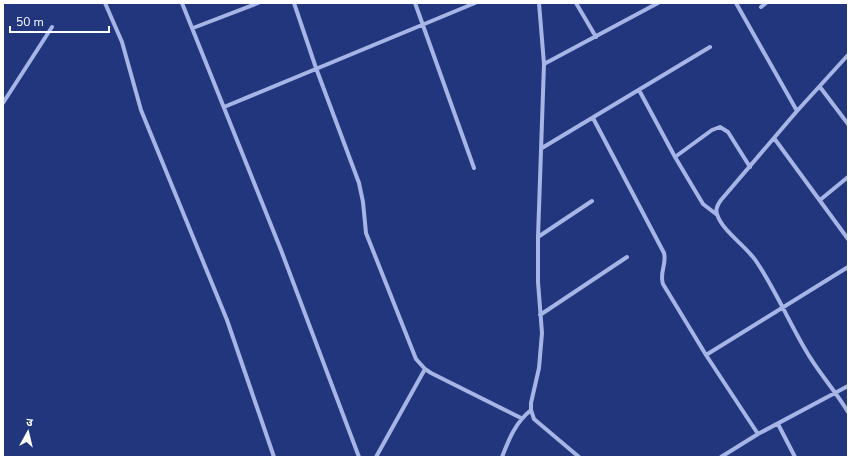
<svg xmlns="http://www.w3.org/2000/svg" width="851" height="460" viewBox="0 0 851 460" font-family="'Nunito Sans','Noto Sans Devanagari',sans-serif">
<rect width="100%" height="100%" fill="#22367e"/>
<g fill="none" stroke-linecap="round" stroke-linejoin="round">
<path stroke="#a6b5e6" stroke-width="4" d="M105,3L122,42L141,110L227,320L274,457
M182,3L281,250L359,457
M294,3L316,68L359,183L363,202L366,233L416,359L425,369L431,373L521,418
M415,3L474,168
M539,3L544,64L538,237V282L542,333L539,368L531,403V410L534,419L579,457
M576,3L596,37
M736,3L797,111
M761,7L766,3
M193,28L258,3
M848,55L797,111L721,200C718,204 715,209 717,214C722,231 746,246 756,261C775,289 788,320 805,349C817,371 835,390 848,412
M544,64L658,3
M820,87L848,124
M639,90L675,157L703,204L716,214
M3,103L52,27
M224,107L475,3
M593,118L664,253C667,264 659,273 663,284L706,355L758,434
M774,138L848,239
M542,148L710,47
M675,157L712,130L720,127L728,132L750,167
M820,200L848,177
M538,237L592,201
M540,315L627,257
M706,355L848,267
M778,424L795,457
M376,457L425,369
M502,457C509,439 515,423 531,410
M721,457L758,434L848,386"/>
</g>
<rect width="851" height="460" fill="none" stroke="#ffffff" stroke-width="8"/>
<g transform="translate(28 432) rotate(8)" stroke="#22367e" stroke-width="3" paint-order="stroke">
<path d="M0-3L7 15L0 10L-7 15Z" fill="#ffffff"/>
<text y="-6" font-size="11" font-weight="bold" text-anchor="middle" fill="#ffffff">उ</text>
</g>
<path d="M10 26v6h99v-6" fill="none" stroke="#ffffff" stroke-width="2"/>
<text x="16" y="26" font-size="12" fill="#ffffff" stroke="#22367e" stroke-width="3" paint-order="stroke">50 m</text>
</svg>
